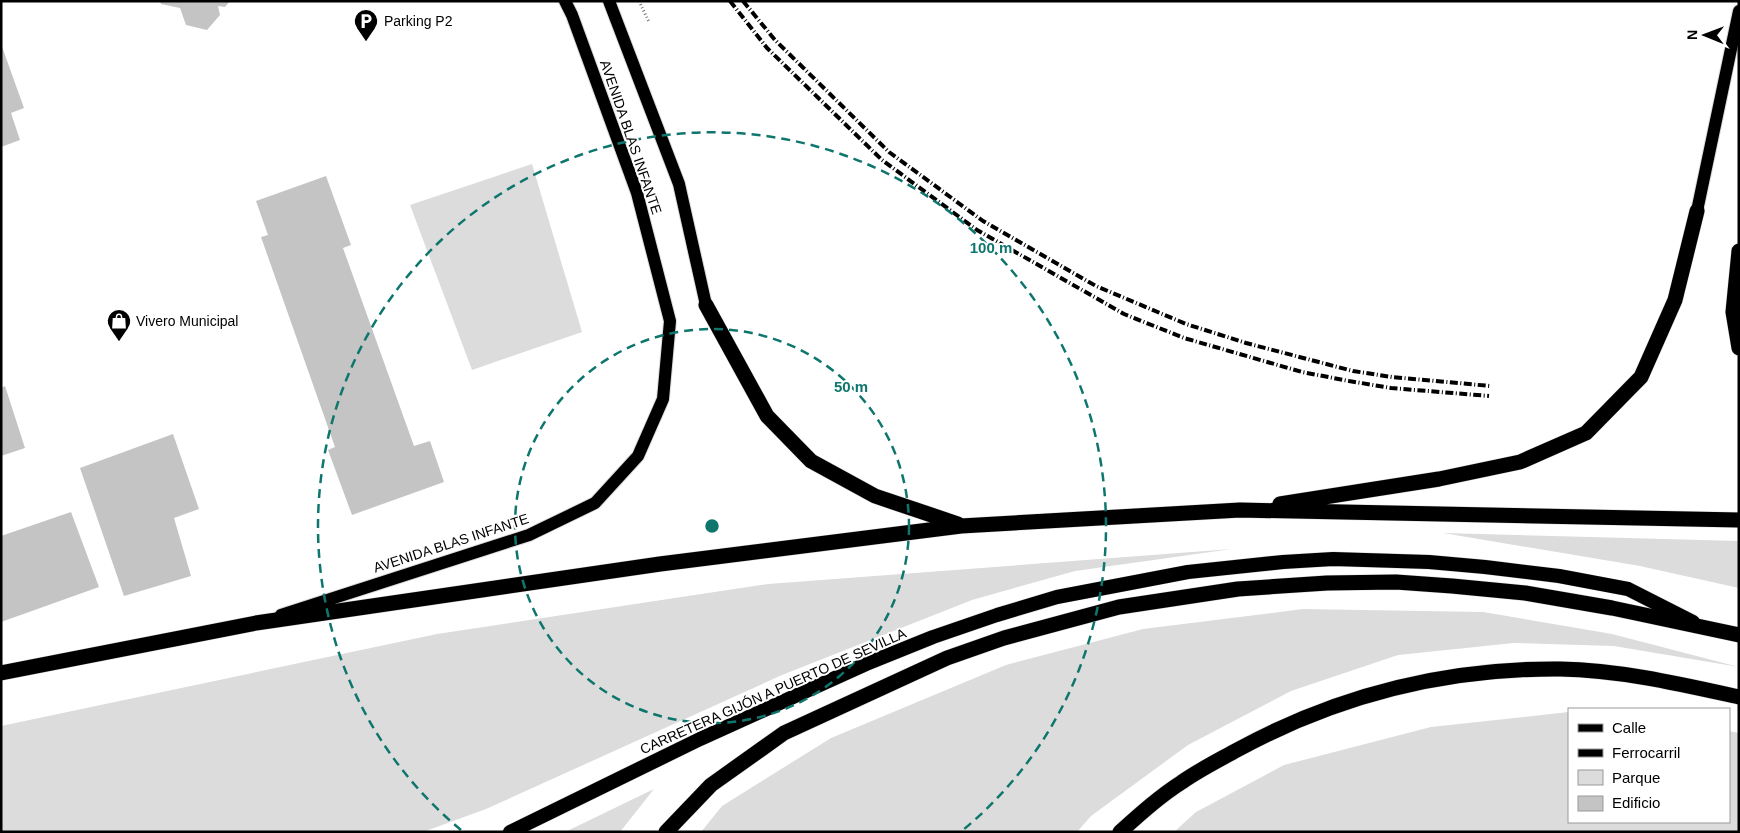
<svg xmlns="http://www.w3.org/2000/svg" width="1740" height="833" viewBox="0 0 1740 833" font-family="Arial,sans-serif">
<rect width="100%" height="100%" fill="#fff"/>
<path fill="#dcdcdc" d="M532,164L582,332L472,370L410,205Z
M1443,533L1739,541V588L1640,566Z
M1232,549L1075,571L972,600L782,675L486,809L423,832H1V726L437,634L768,584Z
M1303,609L1483,612L1612,634L1739,667L1614,646L1514,643L1398,655L1291,691L1188,745L1091,816L1077,832H701L722,806L831,738L1006,665L1143,629Z
M1569,712V822H1729V731L1739,733V832H1174L1196,812L1284,765L1431,727Z
M654,789L620,832H565Z"/>
<path fill="#c4c4c4" d="M160,1H230L225,7L218,6L220,15L207,30L186,25L180,8L161,4Z
M1,44L24,108L11,113L20,140L1,147Z
M326,176L351,245L343,248L414,446L430,441L444,482L352,515L328,450L335,447L261,237L268,235L256,201Z
M5,386L25,448L1,456V388Z
M173,434L199,509L174,518L191,576L124,596L80,468Z
M71,512L99,587L1,622V536Z"/>
<g fill="none" stroke-linecap="round" stroke-linejoin="round">
<g stroke="#dbdbdb" stroke-width="14">
<path id="primary" d="M609,1L679,184L706,305
M1697,211L1739,11
M281,615L529,535L595,503L638,456L663,399L670,321L637,193L572,15L565,1"/>
</g>
<g stroke="#dbdbdb" stroke-width="15">
<path id="trunk" d="M510,832L700,739L866,664L933,637L997,615L1057,597L1188,572L1283,562L1333,559L1429,562L1485,567L1559,576L1628,589L1693,622"/>
</g>
<g stroke="#dbdbdb" stroke-width="16">
<path id="motorway" d="M1739,251L1733,312L1739,348
M706,305L767,416L811,461L875,496L958,524
M1280,504L1439,479L1520,462L1586,433L1641,377L1675,300L1697,211
M1,673L256,623L660,564L961,526L1240,510L1739,520
M666,832L711,785L784,733L947,658L1004,638L1119,607L1238,589L1327,583L1396,582L1452,586L1525,593L1612,608L1739,635
M1120,832C1140,814 1160,796 1182,782C1199,770 1219,760 1237,750C1338,695 1445,668 1560,669C1620,670 1680,684 1739,697"/>
</g>
<path stroke="#777" stroke-width="3" stroke-dasharray="1 2.5" stroke-linecap="butt" d="M639,1L649,22"/>
<use href="#primary" stroke="#000" stroke-width="12"/>
<use href="#trunk" stroke="#000" stroke-width="14"/>
<use href="#motorway" stroke="#000" stroke-width="15"/>
<path stroke="#000" stroke-width="4" stroke-dasharray="8 2.5 1 2.5" stroke-linecap="butt" d="M730,1L767,48L882,160L977,230L1124,314L1184,338L1302,372L1349,381L1391,388L1489,396
M743,1L775,40L889,152L983,221L1096,286L1186,324L1246,343L1353,371L1392,377L1490,386"/>
</g>
<g fill="none" stroke="#0f766e" stroke-width="2.5" stroke-dasharray="9 6">
<circle cx="712" cy="526" r="197"/>
<path d="M461 830A394 394 0 1 1 963 830"/>
</g>
<defs>
<g id="parking-pin" transform="scale(1.25)"><path d="M0 17L-7.5 6A9.5 9.5 0 1 1 7.5 6Z" fill="#000" stroke="#fff"/><path d="M-3.5-5.5H1a3.5 3.5 0 0 1 0 7H-1V5.5H-3.5ZM-1-3.4V-.6H.8a1.4 1.4 0 0 0 0-2.8Z" fill="#fff"/></g>
<g id="shop-pin" transform="scale(1.25)"><path d="M0 17L-7.5 6A9.5 9.5 0 1 1 7.5 6Z" fill="#000" stroke="#fff"/><path d="M-5-2.5h2.3a2.7 3.5 0 0 1 5.4 0H5L5.5 6h-11ZM-1.5-2.5h3a1.5 2.3 0 0 0-3 0Z" fill="#fff"/></g>
</defs>
<g fill-rule="evenodd">
<use href="#parking-pin" x="366" y="21"/>
<use href="#shop-pin" x="119" y="321"/>
</g>
<g text-anchor="middle" stroke-width="4" stroke-linejoin="round" paint-order="stroke">
<g font-size="14" fill="#000" stroke="#fff" text-anchor="start">
<text x="384" y="26">Parking P2</text>
<text x="136" y="326">Vivero Municipal</text>
</g>
<g font-size="14" fill="#000" stroke="#fff">
<text transform="translate(631 137) rotate(71)" y="5">AVENIDA BLAS INFANTE</text>
<text transform="translate(451 543) rotate(-18)" y="5">AVENIDA BLAS INFANTE</text>
<text transform="translate(773 691) rotate(-24)" y="5">CARRETERA GIJÓN A PUERTO DE SEVILLA</text>
</g>
</g>
<circle cx="712" cy="526" r="8" fill="#0f766e" stroke="#fff" stroke-width="2.5"/>
<g font-size="15" text-anchor="middle" font-weight="bold" fill="#0f766e" stroke="#fff" stroke-width="4" stroke-linejoin="round" paint-order="stroke">
<text x="991" y="253">100 m</text>
<text x="851" y="392">50 m</text>
</g>
<rect width="1740" height="833" fill="none" stroke="#000000" stroke-width="5"/>
<rect x="1568" y="708" width="162" height="115" fill="#ffffff" stroke="#999999"/>
<rect x="1578" y="724" width="25" height="8" fill="#000000" stroke="#999999"/>
<text x="1612" y="733" font-size="15" fill="#000000">Calle</text>
<rect x="1578" y="749" width="25" height="8" fill="#000000" stroke="#999999"/>
<text x="1612" y="758" font-size="15" fill="#000000">Ferrocarril</text>
<rect x="1578" y="770" width="25" height="15" fill="#dcdcdc" stroke="#999999"/>
<text x="1612" y="783" font-size="15" fill="#000000">Parque</text>
<rect x="1578" y="796" width="25" height="15" fill="#c4c4c4" stroke="#999999"/>
<text x="1612" y="808" font-size="15" fill="#000000">Edificio</text>
<g transform="translate(1705 35) rotate(271)" stroke="#ffffff" stroke-width="4" paint-order="stroke">
<path d="M0-4L9 19L0 12L-9 19Z" fill="#000000"/>
<text y="-8" font-size="14" font-weight="bold" text-anchor="middle" fill="#000000">N</text>
</g>
</svg>
